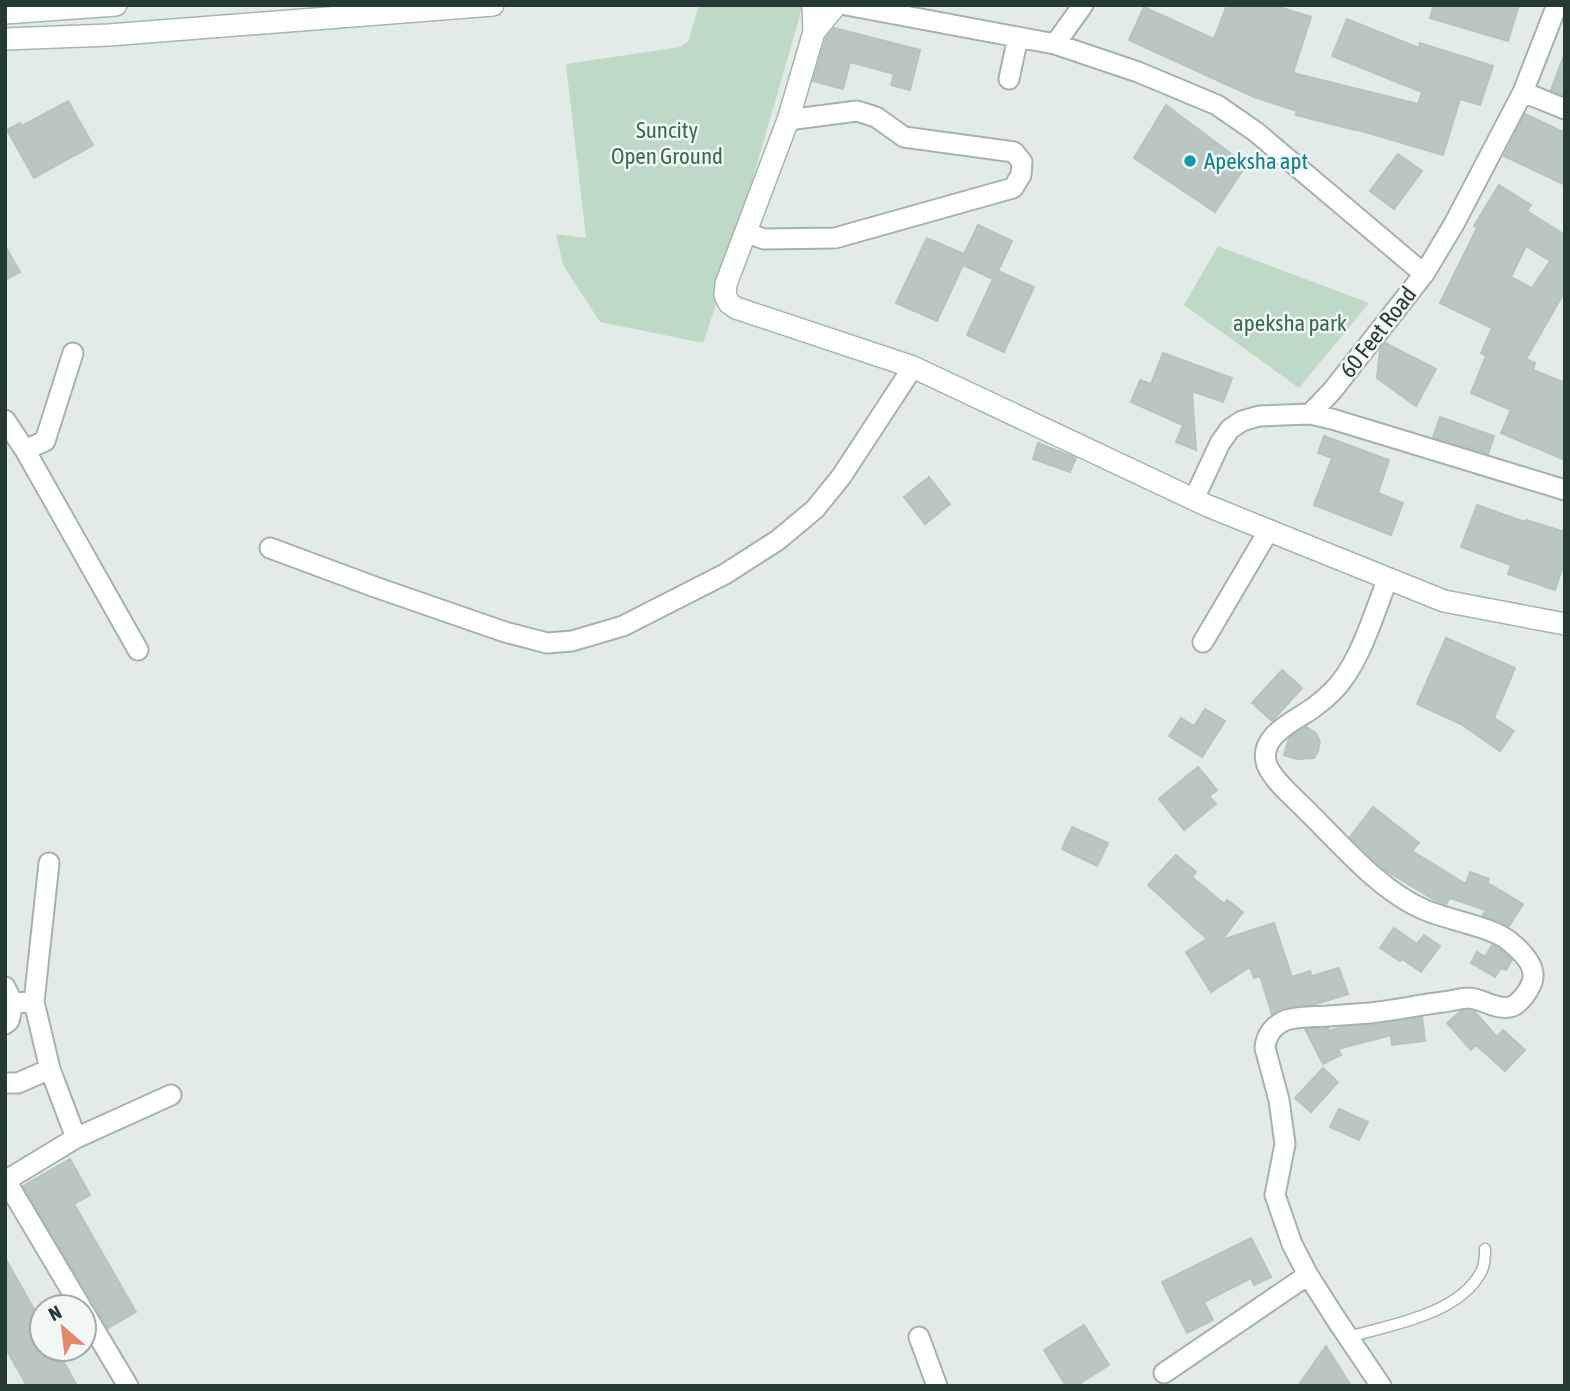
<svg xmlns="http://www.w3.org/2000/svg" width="1570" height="1391" viewBox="0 0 1570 1391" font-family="'Asap Condensed',sans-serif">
<rect width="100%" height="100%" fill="#e3ebe8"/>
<path fill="#bedac6" d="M699,5H803L719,296L703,343L600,322L563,265L556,234L586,238L566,64L680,47L688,42Z
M1218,246L1369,303L1299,388L1184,305Z"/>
<path fill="#b9c6c1" stroke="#b6c4be" stroke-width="2" fill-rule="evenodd" d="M1227,5H1273L1311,17L1293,73L1418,104L1422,92L1332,56L1347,19L1419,48L1420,43L1493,66L1480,105L1460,99L1443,155L1355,129V130L1296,115L1297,111L1254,97L1129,40L1144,7L1214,39Z
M1434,5H1519L1508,41L1430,18Z
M834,28L920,50L910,90L891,85L894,74L850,62L843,89L813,81L826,38Z
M1563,58H1565V96L1551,90Z
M68,101L93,145L34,178L7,130L20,123L22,126Z
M1166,105L1246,165L1215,212L1134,158Z
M1525,114L1565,133V185L1504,156Z
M1398,154L1422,171L1394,209L1370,191Z
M1499,185L1531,205L1527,211L1565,235V291L1526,359L1535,363L1533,370L1565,383V460L1501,433L1511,410L1471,393L1486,356L1481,353L1492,328L1440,303L1477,228L1474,226ZM1526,246L1550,261L1532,288L1511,277Z
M978,225L1012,241L998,271L1034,287L1004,352L967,335L993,279L963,265L937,321L896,303L927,238L964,254Z
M5,246L20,272L5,280Z
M1385,343L1436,369L1416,406L1377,378L1380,350Z
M1163,353L1232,378L1223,402L1192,391L1196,450L1176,442L1183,425L1131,402L1140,380L1151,384Z
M1440,417L1494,436L1488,454L1433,437Z
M1324,436L1389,460L1378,493L1403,503L1391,535L1314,505L1332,458L1318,453Z
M1038,443L1076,458L1070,472L1033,459Z
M929,477L950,504L925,524L904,497Z
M1477,505L1525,522L1526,520L1565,532V560L1555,590L1508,574L1511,565L1461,547Z
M1446,638L1515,668L1494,718L1514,731L1500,751L1461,724L1417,704Z
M1282,670L1302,688L1272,721L1252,703Z
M1205,709L1225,721L1202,757L1169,736L1181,718L1194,726Z
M1306,727L1316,733L1320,742L1318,751L1314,758L1297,759L1284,755L1289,738Z
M1198,767L1217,790L1209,796L1216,804L1184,830L1159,799Z
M1373,807L1419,843L1412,851L1466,884L1470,872L1489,879L1488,883L1523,904L1509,926L1483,915L1486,910L1450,898L1446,904L1438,902L1385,870L1350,837Z
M1072,827L1108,843L1097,866L1062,849Z
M1176,855L1196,872L1192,877L1224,904L1227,900L1243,912L1222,940L1274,923L1292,977L1310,971L1312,976L1339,968L1348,994L1316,1004L1283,1008L1272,1014L1260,976L1254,978L1250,967L1211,992L1186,952L1207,939L1148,885Z
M1394,928L1417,944L1424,935L1440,946L1421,972L1402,959L1400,961L1380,948Z
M1492,945L1502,951L1512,960L1506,970L1501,968L1495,977L1471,963L1477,952L1485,957Z
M1467,1010L1475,1012L1497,1037L1503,1030L1525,1050L1505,1071L1476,1045L1471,1050L1447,1023L1461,1011Z
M1422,1017L1425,1041L1392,1045L1391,1035L1338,1049L1341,1055L1323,1064L1305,1029L1328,1028L1329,1031L1342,1027L1372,1025Z
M1323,1068L1338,1082L1311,1112L1295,1098Z
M1339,1109L1368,1122L1359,1140L1330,1127Z
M70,1159L90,1195L74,1204L136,1312L108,1328L23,1186Z
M1251,1238L1271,1277L1254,1285L1251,1278L1204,1302L1213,1320L1187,1333L1162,1282Z
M5,1258L42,1323V1349H57L77,1386H27L5,1347Z
M1084,1325L1109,1365L1076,1386H1066L1044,1350Z
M1326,1346L1351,1386H1298Z"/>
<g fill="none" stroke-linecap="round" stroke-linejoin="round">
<g stroke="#a6b2af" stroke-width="13">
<path id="lane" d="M1348,1337C1391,1325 1461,1314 1482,1270C1485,1264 1485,1256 1485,1249"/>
</g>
<g stroke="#a6b2af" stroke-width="23">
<path id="street" d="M846,5L1055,44L1138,72L1217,105L1256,132L1424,274
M1557,5L1523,92L1454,224L1424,274L1332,391L1310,414L1332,419L1565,490
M1055,44L1083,5
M1009,79L1018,37
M1523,92L1565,109
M745,232L764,239L835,238L1013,188L1021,175L1022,162L1014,152L904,137L876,117L857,111L788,120
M73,353L45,441L25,450L138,650
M5,420L25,450
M1194,499L1220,443L1230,429L1242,421L1259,416L1310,414
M270,548L375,587L505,632L547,643L572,641L623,626L725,574L778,540L815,509L841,477L913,367
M1203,642L1269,530
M49,863L34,1002L50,1069L76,1138
M5,987L13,1003L34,1002
M5,1024L9,1021L13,1003
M5,1083H18L50,1069
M5,1179L81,1307
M5,1181L76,1138L171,1095
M84,1312L128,1386
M919,1337L937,1386
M1164,1373L1308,1275
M1381,1386L1336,1319L1308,1275L1292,1244L1275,1195L1285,1144L1279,1100L1265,1048C1266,1035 1274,1025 1286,1020C1300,1016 1314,1017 1328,1016C1342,1015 1356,1014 1370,1013C1395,1010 1419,1005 1443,1002C1452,1001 1461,998 1469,998C1483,999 1496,1010 1510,1007C1520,1005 1534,985 1533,975C1533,962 1519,949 1509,941C1492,927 1448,920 1425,910C1381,892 1342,845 1308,812C1296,799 1273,781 1267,765C1257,736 1295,721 1313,708C1320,703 1327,697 1333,691C1360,664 1374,613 1388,578"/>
</g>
<g stroke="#a3b6af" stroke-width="24">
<path id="secondary" d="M813,5L814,32L788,120L726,284L725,295L729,303L736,308L913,367L1208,506L1444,601L1565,624
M5,13L116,5
M814,32L836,5
M5,39L109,35L493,5"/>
</g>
<use href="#lane" stroke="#fff" stroke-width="10"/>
<use href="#street" stroke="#fff" stroke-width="19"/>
<use href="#secondary" stroke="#fff" stroke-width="21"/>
</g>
<circle fill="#0f9aa8" stroke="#f3f8f6" stroke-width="2.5" cx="1190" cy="161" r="7"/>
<g text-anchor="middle" stroke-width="5" stroke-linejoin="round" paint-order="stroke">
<g font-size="23" fill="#336d4a" stroke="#f3f8f6">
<text x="667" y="138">Suncity<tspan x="667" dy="26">Open Ground</tspan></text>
<text x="1290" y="331">apeksha park</text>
</g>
<g font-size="23" fill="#0d838f" stroke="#f3f8f6" text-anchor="start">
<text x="1204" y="169">Apeksha apt</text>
</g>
<g font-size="23" fill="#253a35" stroke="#f3f8f6">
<text transform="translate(1378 332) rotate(-52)" y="8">60 Feet Road</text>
</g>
</g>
<rect width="1570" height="1391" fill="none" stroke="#253a35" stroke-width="14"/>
<g transform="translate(63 1328) rotate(332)"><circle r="33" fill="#f3f8f6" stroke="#a1aca9" stroke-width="2"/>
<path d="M0-5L12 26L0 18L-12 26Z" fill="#e3896a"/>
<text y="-10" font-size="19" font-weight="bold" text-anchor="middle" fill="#253a35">N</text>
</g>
</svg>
